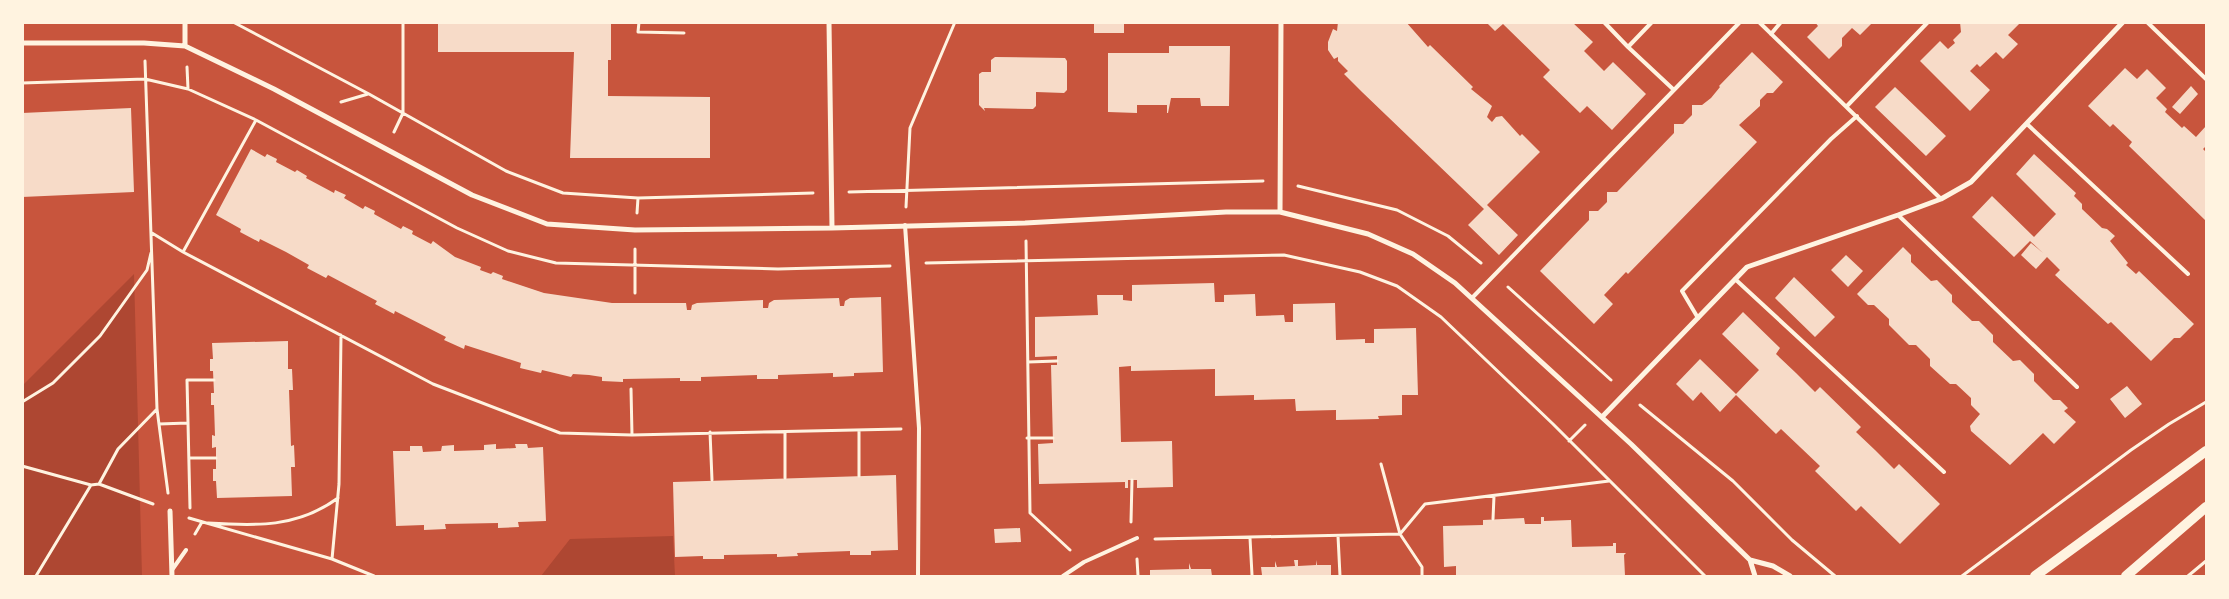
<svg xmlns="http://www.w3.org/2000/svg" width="2229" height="599" viewBox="0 0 2229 599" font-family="Poppins,sans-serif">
<rect width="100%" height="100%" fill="#c8553d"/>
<path fill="#ae4732" d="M134,274L142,576H23V385Z
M673,536L675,576H541L570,539Z"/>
<path fill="#f7dbc8" d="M438,22H611V60H608V96L710,97V158H570L574,52H438Z
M1094,22H1124V33H1094Z
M1338,22H1406L1428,47L1430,45L1473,87L1471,89L1492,106L1487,117L1492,122L1496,117L1502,116L1520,136L1522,134L1540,152L1487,205L1518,235L1499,255L1468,225L1484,209L1362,92L1344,74L1348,71L1338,61V57L1334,59L1328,50V42L1333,29L1337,31Z
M1486,22H1572L1593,42L1584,51L1604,71L1613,62L1646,94L1612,130L1587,106L1580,113L1543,77L1550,70L1503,24L1495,31Z
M1815,22H1873L1860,35L1852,28L1842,38V46L1829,59L1807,37L1818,26Z
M1960,22H2021L2008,35L2018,44L2003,59L1996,52L1980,67L1977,64L1970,71L1990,90L1970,111L1920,61L1940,41L1948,49L1955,43L1953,40L1961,32Z
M1169,46H1230L1229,106H1201L1200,98H1171L1168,113H1167V105H1137V113L1108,112V53H1169Z
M1752,52L1783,82L1773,93H1767L1760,100V106L1739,125L1757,142L1628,274L1626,272L1604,295L1613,304L1594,324L1540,271L1589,220V211H1598L1607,202V192H1617L1674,133V124H1683L1692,115V105H1702L1711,98L1720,87L1719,86Z
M995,57L1065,58L1067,61V90L1064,93L1036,92V106L1033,109L984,108L985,111L979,105V74L982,72H991V60Z
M2125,68L2137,79L2147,69L2166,88L2156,98L2167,109L2165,112L2182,128L2184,126L2196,137L2206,126V146L2203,149L2206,152V221L2129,146L2132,142L2113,124L2110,127L2088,106Z
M2191,86L2198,94L2180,114L2172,107Z
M1895,87L1946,136L1926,156L1875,107Z
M131,108L134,192L22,197V113Z
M251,149L265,157L267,154L277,159L276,162L295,172L297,170L307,176L306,178L334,193L335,190L346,195L344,198L363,209L365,206L375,211L374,214L401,229L403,226L413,231L412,234L431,244L433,241L455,257L481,267L480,270L491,274L493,272L503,276L502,279L544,293L612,303H686L687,310H691L692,305L697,303L763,300V308H768L769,303L774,300L839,298L840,306H844L845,301L850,298L881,297L883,372L854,373V376L833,377V373L778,375V379H757V375L701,377V381H680V378L623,379V382L602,381V377L589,375L573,374L571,377L542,370L541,373L520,368L521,363L465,345L464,349L444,340L446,337L395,311L394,314L375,304L377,301L328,275L326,278L307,268L309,265L286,252L260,239L259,242L240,232L241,229L216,215Z
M2034,154L2076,193L2074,196L2082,204V209L2102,228L2107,229L2115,236L2110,241L2128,263L2126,265L2136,274L2139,271L2194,324L2180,338H2174L2151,361L2111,322L2108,324L2055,275L2060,270L2047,257L2036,269L2021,255L2031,243L2043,253L2030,241L2014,257L1972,217L1992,196L2034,237L2056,214L2016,174Z
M1903,247L1911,255V262L1931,281L1937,280L1952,295V302L1972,321H1979L1993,335V342L2013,361L2020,360L2034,374V381L2053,400H2060L2068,408L2064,411L2076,422L2054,444L2043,433L2010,465L1971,431L1970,426L1980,414L1971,405V398L1956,384H1950L1930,366V359L1916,345H1909L1889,325V319L1874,305H1868L1857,294Z
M1846,255L1863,271L1848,287L1831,270Z
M1794,277L1835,317L1815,337L1775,298Z
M1214,283L1215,302H1224V295L1255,294L1256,316L1284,315L1285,322H1293V304L1335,303L1336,340L1365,339V343H1374V329L1416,328L1418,395H1402V415L1378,416L1379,419L1336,420V410L1296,411L1295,399L1254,400V395L1215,396V369L1131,371V366L1119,367L1121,442L1172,441L1173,487L1137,488V480H1128V488H1125V482L1039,484L1038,444L1053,443L1051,365H1057V356L1035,357V317L1098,315L1097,295H1123V300L1132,301V285Z
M1743,312L1780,348L1776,354L1796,373L1815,392L1820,387L1861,427L1856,432L1875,450L1894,469L1899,464L1940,504L1900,544L1861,506L1856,511L1815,471L1820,466L1800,447L1781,429L1776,434L1736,395L1720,412L1701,392L1693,401L1676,384L1700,359L1736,394L1759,370L1722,334Z
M288,341V369H292L293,390H289L291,446L294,445L295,467H291L292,496L217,498L216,481H213V469H216V447L212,448V435L215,436L214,405H211V393H214L213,371H210V359H213L212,343Z
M2127,386L2142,404L2125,418L2110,399Z
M496,444V449L516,448L515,444H527L528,448L543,447L546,521L518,522L519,527L498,528V523L445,524L446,529L424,530V525L396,526L393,451H410V446H422L423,452L441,451L442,446L454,445V451L484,450V445Z
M896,475L898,550L871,551V555H850V551L797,553L798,556L777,557V554L724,555V559H703V556L675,557L673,482Z
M1541,517H1544V521L1571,520L1572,547L1613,546V543H1616V553H1626L1624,555L1625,576H1456V566L1444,567L1443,526L1483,525V520L1524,518L1525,524H1541Z
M1020,528L1021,542L995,543L994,529Z
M1294,560H1298V566L1316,565V560L1317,565H1331V576H1256L1262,575L1261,567H1275V561L1277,567L1295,566Z
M1189,563L1191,569H1211L1212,576H1150V570L1189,569Z"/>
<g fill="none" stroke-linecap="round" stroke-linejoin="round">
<path stroke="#fff3e0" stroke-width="3" d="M233,22L369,94L506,171L563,193L638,198L813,193
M639,22L638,32L684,33
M145,61L157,409L168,493
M187,67L188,89
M22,83L145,79L188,89L256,120L457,228L508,251L556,263L778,269L890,266
M341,102L368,94
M394,132L403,113V22
M1298,186L1397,210L1448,236L1481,263
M849,192L1263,181
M906,207L910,128L955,22
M637,213L638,198
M152,233L183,252L433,384L560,433L632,435L901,429
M1026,241L1030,513L1070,550
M635,249V293
M183,252L256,120
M926,263L1284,255L1360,272L1397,286L1441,317L1553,424L1705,576
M1508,287L1611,380
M1028,362L1057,361
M631,389L632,435
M22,402L53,383L100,336L147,270L151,253
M1640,405L1733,481L1792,540L1835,576
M159,424L188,423
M710,432L712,480
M1027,438H1053
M1569,441L1585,425
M189,458H216
M1381,464L1400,534L1422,567V576
M22,466L91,485L99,484L153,504
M859,476V431
M785,478V432
M99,484L118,449L157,409
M190,508L187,380H214
M189,518L332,559L374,576
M1493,519L1494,496
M1131,522L1132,480
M208,523C256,526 297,528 338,498
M195,534L202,522
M1338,536L1340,576
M1250,538L1252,575
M1155,539L1400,534L1425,504L1609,481
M332,559L339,484L341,335
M1137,559L1138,576
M36,576L91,485
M1962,576L2131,450L2169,424L2206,402
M2188,576L2206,561"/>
<path stroke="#fff3e0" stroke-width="4" d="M1604,22L1628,47
M1652,22L1628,47L1674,90L1740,22
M1759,22L1941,199
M2147,22L2206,79
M1771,34L1781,22
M1847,106L1928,22
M2027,124L2188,274
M1898,215L2077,387
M905,225L919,428L918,576
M1735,279L1944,472
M1472,298L1674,90
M1698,318L1682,291L1831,139L1857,116
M172,570L186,550
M1063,576L1084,562L1137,538"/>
<path stroke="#fff3e0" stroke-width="5" d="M185,22V46
M829,22L832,228
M22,43H144L185,46L274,89L472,195L547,224L635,230L832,228L1025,223L1226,212H1280L1368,234L1413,254L1455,283L1631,444L1750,560L1773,566L1790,576
M1280,212L1281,22
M1602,417L1747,267L1898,215L1941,199L1971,182L2123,22
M170,511L172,576
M1750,560L1755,576"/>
<path stroke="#fff3e0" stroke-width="10" d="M2035,576L2206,451
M2126,576L2206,507"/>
</g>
<rect width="2229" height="599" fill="none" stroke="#fff3e0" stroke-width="48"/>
</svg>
